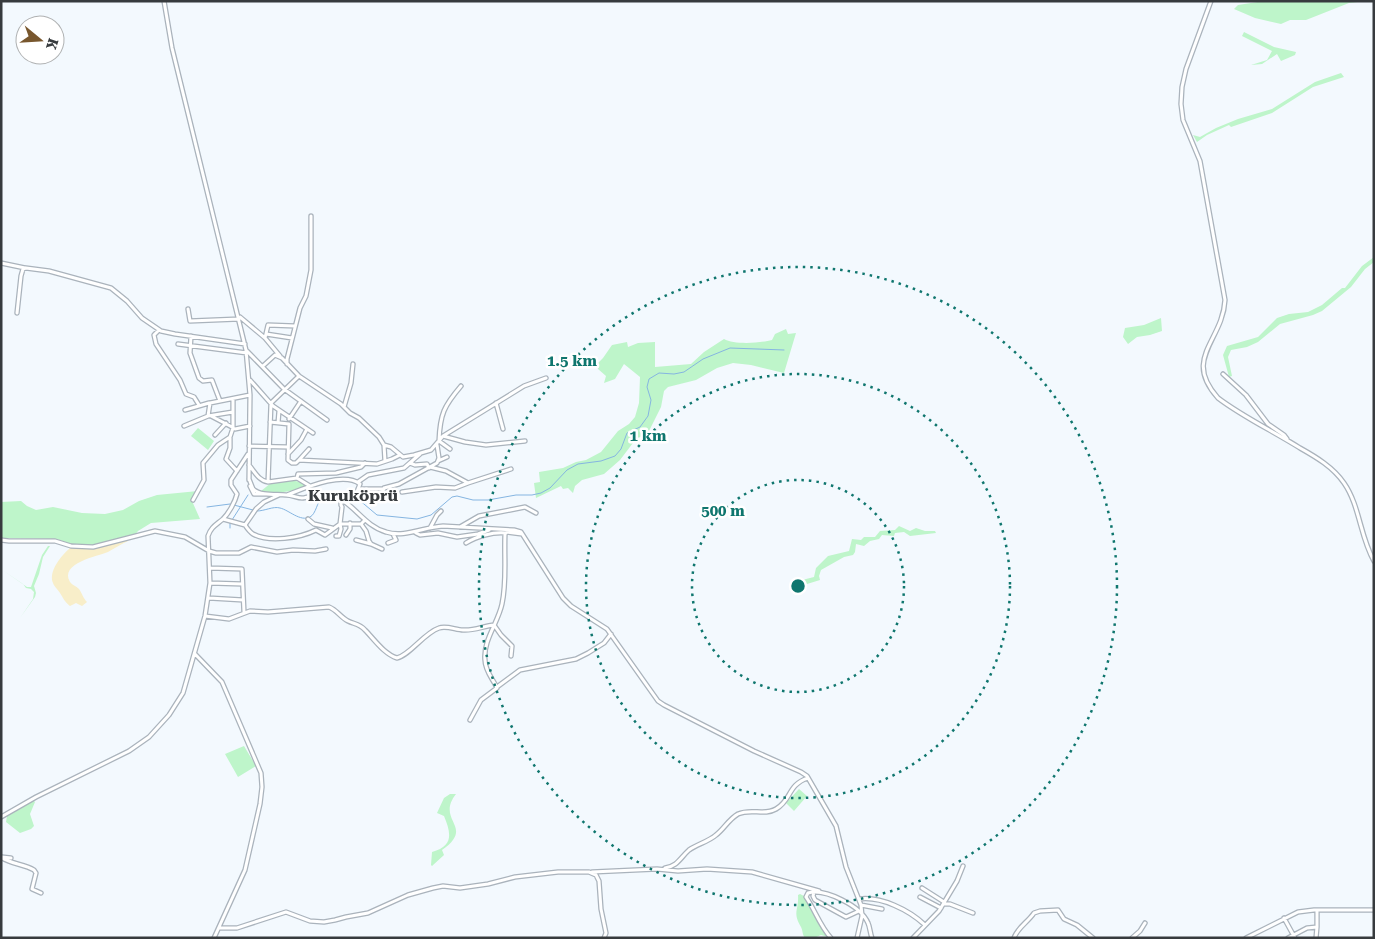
<svg xmlns="http://www.w3.org/2000/svg" width="1375" height="939" viewBox="0 0 1375 939" font-family="'Roboto Serif',serif">
<rect width="100%" height="100%" fill="#f3f9fe"/>
<path fill="#bef5ca" d="M1264,1H1366L1349,3L1306,20H1290L1281,24L1255,18L1234,9L1238,5Z
M1244,32L1274,47L1296,52L1295,55L1281,61L1277,54L1262,64L1251,65L1267,60L1272,51L1242,36Z
M1341,73L1344,77L1313,87L1272,113L1231,127L1229,125L1207,135L1197,142L1193,135L1200,137L1216,128L1238,119L1272,109L1315,82Z
M1374,257V262L1365,269L1351,287L1322,311L1313,315L1280,324L1258,342L1247,347L1231,350L1228,357L1232,376L1229,377L1223,355L1227,346L1258,337L1277,318L1289,314L1308,312L1322,305L1342,288H1345L1362,266Z
M1161,318L1162,331L1150,335L1137,337L1128,344L1123,337L1125,328L1144,325Z
M786,329L788,334L796,333L784,373L751,365L733,363L717,368L696,380L668,387L664,391L661,407L648,433L636,439L620,460L604,474L582,480L575,486L573,493L568,488L563,489L561,486L536,498L534,483L540,482L539,472L563,468L576,462L586,460L601,452L618,431L629,424L635,417L639,403L640,377L624,364L615,379L604,383L606,376L598,369L597,364L603,358L612,345L627,342L628,347L638,343L655,342V367L691,364L704,352L724,339C734,345 761,343 772,340L775,334Z
M198,428L214,441L208,450L191,436Z
M292,480L307,484V487C290,492 278,494 261,491L271,483Z
M198,491L192,501L200,519L151,523L138,531L134,536L106,544L88,546L72,545L57,539L1,538V502L21,501L27,506L36,510L53,507L82,513L105,514L123,510L139,501L157,495Z
M899,526L910,531L916,528L925,531H935L936,533L910,536L904,532L895,533L894,536L882,535L879,539L870,541L864,546L856,544L855,552L853,555L844,557L821,570L819,576L820,580L807,584L802,580L814,577L816,568L828,556L849,551L852,539L861,540L864,537H875L880,531L895,530Z
M48,546H50L43,557L39,574L34,586L36,593L35,597L20,618L33,599L34,592L31,589L26,588L23,584L1,569L27,587H31L42,555Z
M244,746L256,766L238,777L225,754Z
M799,789L807,796L794,811L786,803Z
M450,794H456C435,821 476,826 442,850L444,855L432,866L431,865L432,852C454,846 451,833 444,816L437,813L444,798Z
M33,800L35,802L30,814L34,826L31,829L20,833L6,822L7,816Z
M800,894L804,896L828,937L821,935L814,938H805C802,934 803,931 801,927C792,912 799,910 798,895Z"/>
<path fill="#f8eec9" d="M127,540L128,541C121,544 115,548 108,552C98,556 59,563 70,582C72,585 76,586 79,589C82,593 83,598 87,602L82,606L76,603L70,606C65,602 63,598 60,593C58,590 54,586 53,583C48,571 62,555 70,548L89,549Z"/>
<g fill="none" stroke-linecap="round" stroke-linejoin="round">
<path stroke="#85b5e1" stroke-width="1" d="M349,502L358,499L377,515L417,519L431,515L452,497L457,496L473,500H488L516,495H532L541,493L550,488L567,470L578,464L601,461L615,456L621,449L627,433L640,427L648,416L651,400L647,387L649,379L659,373L674,374L684,372L703,359L730,348L784,350
M207,507L230,504L253,510
M257,511C265,511 273,506 280,508C289,510 300,522 310,517C316,514 317,502 322,497L345,503
M232,520L248,495
M230,528V523"/>
<g stroke="#aab3bc" stroke-width="5.5">
<path id="minor" d="M164,1L172,48L246,350L250,395L249,480
M1211,1L1186,69L1182,87L1181,104L1183,120L1200,161L1225,300C1223,341 1182,358 1218,398C1243,417 1273,431 1300,448C1316,457 1333,467 1344,483C1360,506 1360,537 1374,561
M1,263L25,268
M188,309L190,321L239,319
M17,313L21,276L23,269L26,268L49,271L111,288L127,301L142,318L161,331L175,334L245,344
M240,317L265,338L280,356
M159,330L154,335L156,344L180,380L186,394L194,397L199,405
M266,334L292,338
M191,336L190,353L199,378L203,381L212,380L220,401
M265,338L268,325L295,326
M178,344L247,353
M246,350L284,389L327,420
M287,364V359L300,308L306,296L311,270V216
M263,366L275,355L282,358L299,376L341,404L350,413L359,418L379,437L384,445L391,447L403,457L414,455L431,450L443,436L524,386L546,378
M1223,374L1246,395L1268,424L1284,435L1287,439
M250,380L273,406L313,433
M233,399V428L235,429L250,426
M496,403L503,429
M344,407L351,383L353,364
M185,410L209,403
M208,416L233,412
M211,416L232,427
M289,419L301,401
M270,422L289,424L288,460L292,463H296L299,460L377,464L392,459L400,455
M278,423L279,411
M184,426L208,416L210,403L250,395
M215,435L226,423
M443,436L465,442L486,445L525,441
M230,438V448L226,459L237,471
M384,445L385,461
M249,446L288,447
M450,449L439,441C440,414 444,406 461,386
M288,454L301,440L307,429
M299,460L309,449
M438,461L447,457
M410,463L415,465L427,464L429,468
M249,465C255,472 259,481 268,482L297,478L310,486
M430,467L446,471L468,483L511,469
M297,478L298,474L336,473L361,467L365,463
M249,479L253,489C261,496 276,494 286,495C292,495 297,498 302,498C308,498 314,494 321,494C350,493 360,525 386,532C405,538 423,527 443,526L514,530L521,532L563,598L571,606L607,629L658,701L664,705L754,751L801,772L807,776L836,826L846,867L861,905L862,916L857,938
M268,482L271,403L299,376
M358,482L368,475L404,468L420,454
M250,486L254,494H263
M359,489H384
M402,492L436,487L455,488L468,483
M287,495C305,488 343,471 360,484L356,494
M337,497L348,494L365,496L382,493L384,488L399,484L437,463L439,458L437,445
M193,500L204,480L203,463L218,445L230,437L233,428
M223,519L245,525L256,509L264,502L279,495
M308,519L314,524L332,528
M245,525C247,528 250,532 253,534C269,543 300,538 316,530L325,535L340,524L342,507L341,505V499
M460,527L479,516L515,509L525,507L536,513
M430,528L437,515L441,511
M416,533L420,535L438,533L457,537L478,534L489,530
M346,535L350,529V523
M336,536H339L341,529L340,524H361L365,520
M1,540L9,541H55L71,546L93,547L155,531L185,537L209,551L216,553H239L251,547L277,552L293,550L315,551L326,549
M356,540L371,544L369,541L366,531L361,524
M388,543L396,540L393,534
M466,543C477,536 493,532 505,533
M371,544L382,549
M210,568L242,569L244,612
M210,583L242,584
M209,598L243,600
M205,616L229,619L250,611L268,612L329,607C337,610 340,617 348,621C354,624 360,624 365,630C374,639 384,654 397,658C410,655 424,633 439,628C446,625 456,630 463,630C473,631 484,626 494,625L501,635L512,646L511,656
M195,654L222,682L261,773L262,787L260,804L245,870L214,938
M497,687L520,670L576,659L588,653L604,643L611,634
M470,720L481,700L497,688C493,679 485,671 485,660C483,640 498,623 502,604C507,581 504,558 505,534L507,532L522,534
M1,817L36,797L129,751L149,737L169,715L183,693L205,616L210,583L208,536C211,527 216,525 223,519C229,513 235,502 237,494L231,485V480L248,454
M1,857C10,864 24,864 34,870L36,873L32,889L41,893
M2,857L11,858
M665,868C678,866 680,858 689,850C697,844 708,842 716,835C724,829 729,819 738,814C751,808 764,816 776,809C792,800 787,785 808,778
M592,872L657,869L678,871L707,869L752,872L819,891
M922,888L944,902
M814,892L813,896L815,900L846,917L859,911
M920,897L941,908
M859,899C881,896 909,910 925,925
M944,904H950L973,913
M861,905L882,909
M1284,918L1295,938
M219,928H237L286,912L310,921L324,922L335,920L346,917L368,913L408,895L433,888L443,886L460,888L488,884L515,877L558,872H589L596,875L599,881L601,909L606,933L604,938
M831,938C820,926 815,910 806,897L808,893C825,888 861,906 868,923C870,927 870,933 872,938
M913,938L939,911L957,881L963,866
M1014,938C1017,928 1028,922 1034,913L1040,911L1058,910L1064,919L1077,925L1093,938
M1132,938L1140,931L1145,923
M1246,938L1298,912L1314,910H1374
M1288,938L1307,928L1317,927V910
M1316,938L1317,927"/>
</g>
<use href="#minor" stroke="#fff" stroke-width="3"/>
</g>
<g fill="none" stroke="#0f766e" stroke-width="2.5" stroke-dasharray="2.5 5">
<circle cx="798" cy="586" r="106"/>
<circle cx="798" cy="586" r="212"/>
<circle cx="798" cy="586" r="319"/>
</g>
<g text-anchor="middle" stroke-width="5" stroke-linejoin="round" paint-order="stroke">
<g font-size="16" font-weight="bold" fill="#373b3e" stroke="#fff">
<text x="353" y="501">Kuruköprü</text>
</g>
</g>
<circle cx="798" cy="586" r="8" fill="#0f766e" stroke="#fff" stroke-width="2.5"/>
<g font-size="15" text-anchor="middle" font-weight="bold" fill="#0f766e" stroke="#fff" stroke-width="5" stroke-linejoin="round" paint-order="stroke">
<text x="572" y="366">1.5 km</text>
<text x="648" y="441">1 km</text>
<text x="723" y="516">500 m</text>
</g>
<rect width="1375" height="939" fill="none" stroke="#373b3e" stroke-width="5"/>
<g transform="translate(40 40) rotate(108)"><circle r="24" fill="#ffffff" stroke="#afb1b2"/>
<path d="M0-4L9 19L0 12L-9 19Z" fill="#78572e"/>
<text y="-8" font-size="14" font-weight="bold" text-anchor="middle" fill="#373b3e">K</text>
</g>
</svg>
